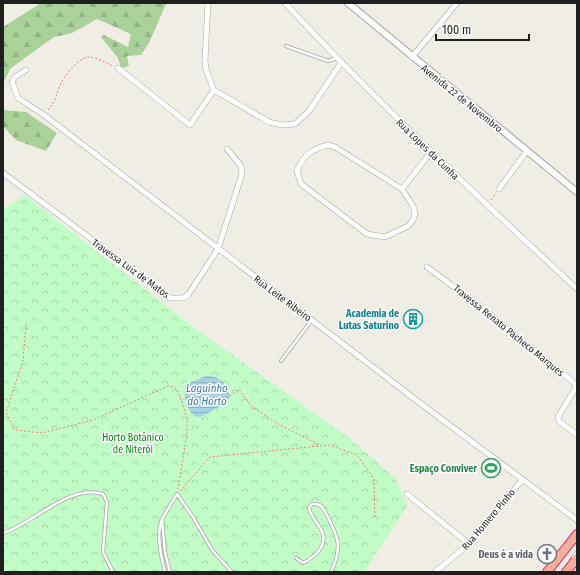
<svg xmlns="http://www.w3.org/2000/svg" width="580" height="575" viewBox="0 0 580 575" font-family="'Fira Sans Condensed',sans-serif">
<defs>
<pattern id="forest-firs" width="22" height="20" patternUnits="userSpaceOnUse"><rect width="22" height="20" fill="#a9d199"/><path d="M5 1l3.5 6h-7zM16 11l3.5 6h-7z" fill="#91b383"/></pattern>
<pattern id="park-crowns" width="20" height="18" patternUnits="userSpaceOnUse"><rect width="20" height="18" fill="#c1fcc6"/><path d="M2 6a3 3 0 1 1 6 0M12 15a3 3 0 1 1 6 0" fill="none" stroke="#a5d8aa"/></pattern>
<pattern id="water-rules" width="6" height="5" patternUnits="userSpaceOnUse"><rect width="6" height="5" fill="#a4d2e0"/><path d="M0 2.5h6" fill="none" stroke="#8db4c0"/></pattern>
</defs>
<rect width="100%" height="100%" fill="#f0ede5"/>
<path fill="url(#forest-firs)" d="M41,3H166V4L149,43L141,55L127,56L129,66L121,68L118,58L101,37L104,35L128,47L131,34L97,19L72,33L54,37L11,68L3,83V27Z
M3,110L26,112L57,133L46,151L16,140L3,126Z"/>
<path fill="url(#park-crowns)" d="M25,195L192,326L348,437L396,479L407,506L364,572H3V209Z"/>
<path fill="url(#water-rules)" d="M206,376C221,376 226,383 230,396C226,404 222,406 213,410C210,412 206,415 202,416C188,421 184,396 185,387L191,382Z"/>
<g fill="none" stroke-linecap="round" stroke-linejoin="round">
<g stroke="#a6a6a6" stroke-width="4">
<path id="service" d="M286,46L328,61L337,58
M281,361L311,321
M162,519C156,535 161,556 165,572
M3,533C33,524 70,483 103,494L107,502L103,552L113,572
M573,557L577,552
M296,558L303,563C317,556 330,543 320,528C316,521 310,515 309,508L312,504C315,504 318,503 321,506C327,513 337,535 338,544C338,554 335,564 331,572
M170,572L165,553L162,519L177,494L193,517L212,550L232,572"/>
</g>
<g stroke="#a6a6a6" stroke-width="6">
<path id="minor" d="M208,3L205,60L206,70L214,90
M285,3C378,103 477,196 577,289
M412,57L457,3
M118,68L190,125L214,90
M26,70L15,77L12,82L18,98L44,115L420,403L577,520
M214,90L269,122L282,125L295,124L309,111L341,63
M328,145L335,147L402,189L413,206L415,213L413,220L408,226L385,237L367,234L301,184L297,171C303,155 312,149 328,145Z
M3,173L170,298H183L188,295L218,249L242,174L241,166L227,149
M402,189L431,152
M499,189L527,151
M427,267L482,308L572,381L576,386L575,389L558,417L559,421L577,435
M407,494L469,544
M435,572L469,544L522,480"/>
</g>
<g stroke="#a6a6a6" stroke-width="8">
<path id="tertiary" d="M348,3L577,192"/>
</g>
<g stroke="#e21f61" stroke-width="10">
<path id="trunk" d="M547,572L577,534
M566,572L577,558"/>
</g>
<path stroke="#ff7868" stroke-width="1" stroke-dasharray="2 2" stroke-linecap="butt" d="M48,110C55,102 56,97 59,88C61,79 79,57 88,57C96,57 105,62 112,66
M491,200L496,193
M26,324L23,361L6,413L15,430L42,433L93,420L168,386L174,387L178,391L187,418V433L178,489
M230,396L239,389L252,407L278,424L320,445
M180,491L210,457L329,445L357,455L374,479L375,518"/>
<use href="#service" stroke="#fff" stroke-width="2.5"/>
<use href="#minor" stroke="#fff" stroke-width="5"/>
<use href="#tertiary" stroke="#fff" stroke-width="6"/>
<use href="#trunk" stroke="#f4af9c" stroke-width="8"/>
</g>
<defs>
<g id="building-ring" transform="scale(1)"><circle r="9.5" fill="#fff" stroke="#0f9aa8" stroke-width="1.5"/><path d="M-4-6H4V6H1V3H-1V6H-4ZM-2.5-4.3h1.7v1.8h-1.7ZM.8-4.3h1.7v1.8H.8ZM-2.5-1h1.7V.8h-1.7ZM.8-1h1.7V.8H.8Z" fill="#0f9aa8"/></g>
<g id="stadium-ring" transform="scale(1)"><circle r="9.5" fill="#fff" stroke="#2e9e5b" stroke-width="1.5"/><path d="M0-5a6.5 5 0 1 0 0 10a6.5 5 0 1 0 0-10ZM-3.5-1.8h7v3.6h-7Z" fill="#2e9e5b"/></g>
<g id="church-ring" transform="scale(1)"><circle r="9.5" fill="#fff" stroke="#6b7280" stroke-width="1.5"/><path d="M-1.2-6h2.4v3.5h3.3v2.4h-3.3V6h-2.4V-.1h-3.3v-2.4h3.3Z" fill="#6b7280"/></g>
</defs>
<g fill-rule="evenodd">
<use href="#building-ring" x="413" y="319"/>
<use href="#stadium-ring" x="491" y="468"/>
<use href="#church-ring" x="547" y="554"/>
</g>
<g text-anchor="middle" stroke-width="3" stroke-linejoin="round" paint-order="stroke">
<g font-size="10" fill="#1f1f1f" stroke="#fff">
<text transform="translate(462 98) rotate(39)" y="4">Avenida 22 de Novembro</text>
<text transform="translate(428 149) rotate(44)" y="4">Rua Lopes da Cunha</text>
<text transform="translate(131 268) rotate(36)" y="4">Travessa Luiz de Matos</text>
<text transform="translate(283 298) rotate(37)" y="4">Rua Leite Ribeiro</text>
<text transform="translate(509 330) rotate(39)" y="4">Travessa Renato Pacheco Marques</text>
<text transform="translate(488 519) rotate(-50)" y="4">Rua Homero Pinho</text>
</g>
<g font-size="10" font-weight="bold" fill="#0d838f" stroke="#fff" text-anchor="end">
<text x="399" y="317">Academia de<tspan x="399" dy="12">Lutas Saturino</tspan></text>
</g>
<g font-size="10" fill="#078412" stroke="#fff">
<text x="133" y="441">Horto Botânico<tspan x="133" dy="12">de Niterói</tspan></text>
</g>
<g font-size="10" font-weight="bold" fill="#27864d" stroke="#fff" text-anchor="end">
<text x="477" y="472">Espaço Conviver</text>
</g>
<g font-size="10" font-weight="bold" fill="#5b616d" stroke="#fff" text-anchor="end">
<text x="533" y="558">Deus é a vida</text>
</g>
<g font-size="11" font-style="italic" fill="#4478ac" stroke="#fff">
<text x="207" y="392">Laguinho<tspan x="207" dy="13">do Horto</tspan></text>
</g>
</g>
<rect width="580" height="575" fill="none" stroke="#1f1f1f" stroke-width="8"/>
<path d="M436 34v6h93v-6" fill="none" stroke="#1f1f1f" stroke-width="2"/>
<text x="442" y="34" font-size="12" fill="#1f1f1f" stroke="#ffffff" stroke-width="3" paint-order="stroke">100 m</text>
</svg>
